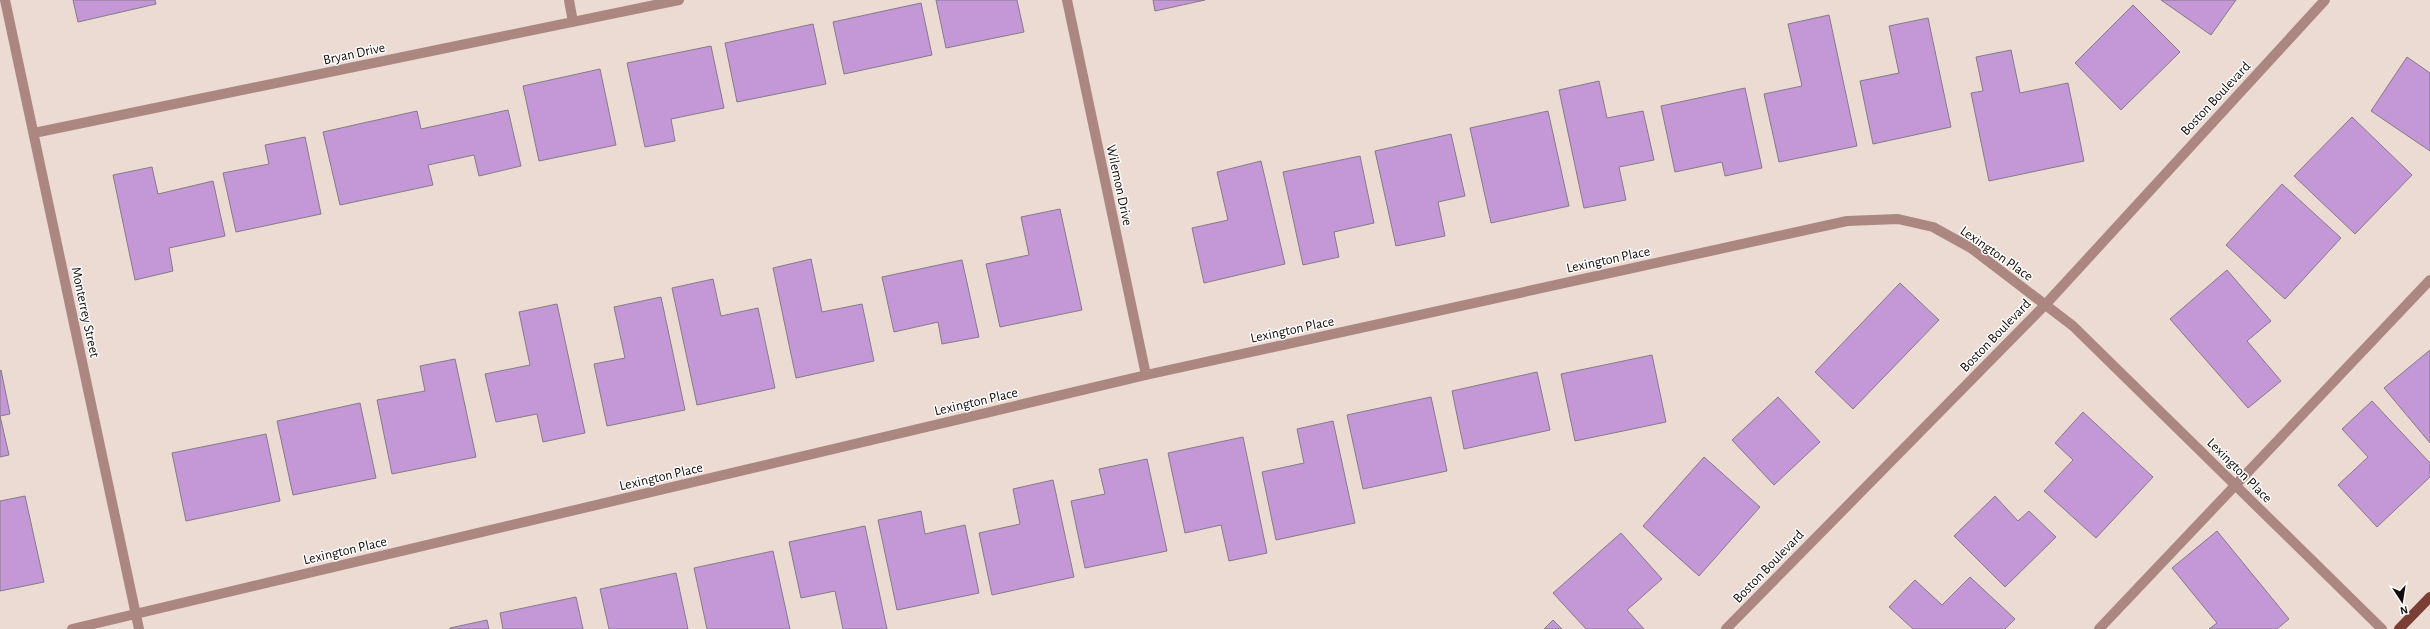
<svg xmlns="http://www.w3.org/2000/svg" width="2430" height="629" viewBox="0 0 2430 629" font-family="'Alegreya Sans',sans-serif">
<rect width="100%" height="100%" fill="#ecdbd3"/>
<path fill="#c497d7" stroke="#847b88" d="M73,0H155L156,4L78,22Z
M936,0H1017L1024,32L946,48Z
M1153,0H1205L1155,11Z
M2161,0H2236L2211,35Z
M921,3L932,55L844,74L833,22Z
M2133,5L2180,52L2121,110L2075,63Z
M1829,15L1857,146L1779,162L1764,94L1802,86L1788,24Z
M1928,18L1951,127L1873,144L1860,81L1899,73L1889,26Z
M813,24L826,84L737,102L725,43Z
M711,46L724,108L671,119L675,141L645,147L627,63Z
M2011,50L2020,93L2068,83L2084,161L1989,181L1971,93L1983,91L1976,57Z
M2407,57L2430,73V151L2371,111Z
M600,69L616,145L539,161L523,86Z
M1599,81L1607,118L1643,111L1654,160L1619,167L1626,200L1584,208L1559,90Z
M1745,88L1762,168L1725,176L1722,162L1675,172L1661,106Z
M508,110L521,166L479,176L474,155L428,165L433,185L340,205L323,132L417,111L421,129Z
M1548,111L1569,206L1491,223L1470,128Z
M2352,117L2412,175L2355,234L2294,176Z
M1451,134L1465,196L1438,202L1445,236L1396,246L1375,151Z
M305,137L321,214L236,232L223,173L269,164L265,145Z
M1360,156L1374,223L1334,232L1339,257L1303,265L1283,172Z
M1261,161L1285,264L1204,283L1192,228L1228,220L1217,172Z
M152,167L158,194L213,181L225,236L169,248L173,271L135,280L113,175Z
M2282,184L2341,238L2285,299L2226,245Z
M1060,209L1082,310L1000,327L986,264L1029,255L1021,217Z
M811,259L822,312L862,304L874,361L796,378L773,268Z
M962,260L979,337L942,344L938,322L894,332L882,277Z
M2227,270L2271,321L2247,341L2281,381L2248,408L2170,319Z
M713,279L721,316L758,308L775,388L697,405L672,288Z
M1900,283L1939,320L1853,409L1815,372Z
M661,297L685,410L607,426L594,364L625,358L614,307Z
M557,304L585,433L543,442L537,414L496,422L485,374L530,365L519,312Z
M2430,350V443L2384,388Z
M1652,355L1666,422L1575,441L1561,374Z
M455,359L476,457L392,474L377,400L425,391L420,366Z
M1,370L10,414L0,416L9,455L0,457V371Z
M1537,372L1550,430L1464,449L1452,391Z
M1431,397L1447,471L1363,489L1347,415Z
M1778,397L1820,442L1774,485L1732,440Z
M2372,401L2430,463V477L2377,527L2338,485L2368,457L2342,429Z
M360,403L376,478L293,495L277,421Z
M2083,412L2153,477L2096,538L2044,491L2073,460L2055,443Z
M1333,421L1355,523L1276,540L1262,472L1304,463L1297,429Z
M266,434L280,501L186,521L172,453Z
M1243,437L1267,553L1229,561L1221,525L1185,533L1168,453Z
M1704,457L1760,507L1699,576L1643,526Z
M1147,459L1167,551L1085,568L1071,501L1105,494L1099,469Z
M1053,480L1074,577L992,595L979,533L1020,524L1013,489Z
M25,496L44,582L0,591V501Z
M1995,496L2018,521L2029,511L2056,537L2005,587L1954,536Z
M921,511L925,534L965,525L979,593L897,610L878,520Z
M865,526L887,629H843L835,591L801,598L789,542Z
M2217,531L2289,619L2277,629H2209L2217,623L2172,568Z
M1621,533L1662,579L1627,610L1644,629H1586L1553,593Z
M773,551L790,629H707L694,568Z
M676,573L688,629H609L600,589Z
M1970,577L2015,619L2005,629H1913L1889,607L1915,580L1942,605Z
M576,597L583,629H503L500,613Z
M487,620L489,629H450V628Z
M1553,620L1562,629H1544Z"/>
<g fill="none" stroke-linecap="round" stroke-linejoin="round">
<path stroke="#ac8781" stroke-width="10" d="M5,0L139,629
M569,0L573,22
M1067,0L1146,375
M34,133L679,0
M72,629L1146,375L1847,221L1898,219L1933,227L1971,248L2073,326L2382,629
M1726,629L2045,305L2325,0
M2099,629L2430,280"/>
<path stroke="#7b3e34" stroke-width="10" d="M2399,629L2430,597"/>
</g>
<g text-anchor="middle" stroke-width="3" stroke-linejoin="round" paint-order="stroke">
<g font-size="14" fill="#120c0a" stroke="#fff">
<text transform="translate(354 53) rotate(-12)" y="5">Bryan Drive</text>
<text transform="translate(2215 98) rotate(-47)" y="5">Boston Boulevard</text>
<text transform="translate(1120 185) rotate(78)" y="5">Wilemon Drive</text>
<text transform="translate(1997 253) rotate(35)" y="5">Lexington Place</text>
<text transform="translate(1608 259) rotate(-12)" y="5">Lexington Place</text>
<text transform="translate(86 312) rotate(78)" y="5">Monterrey Street</text>
<text transform="translate(1292 329) rotate(-12)" y="5">Lexington Place</text>
<text transform="translate(1995 335) rotate(-46)" y="5">Boston Boulevard</text>
<text transform="translate(976 401) rotate(-13)" y="5">Lexington Place</text>
<text transform="translate(2240 470) rotate(45)" y="5">Lexington Place</text>
<text transform="translate(661 476) rotate(-13)" y="5">Lexington Place</text>
<text transform="translate(345 550) rotate(-13)" y="5">Lexington Place</text>
<text transform="translate(1768 566) rotate(-46)" y="5">Boston Boulevard</text>
</g>
</g>
<g transform="translate(2402 601) rotate(168)" stroke="#ffffff" stroke-width="3" paint-order="stroke">
<path d="M0-3L7 15L0 10L-7 15Z" fill="#120c0a"/>
<text y="-6" font-size="11" font-weight="bold" text-anchor="middle" fill="#120c0a">N</text>
</g>
</svg>
